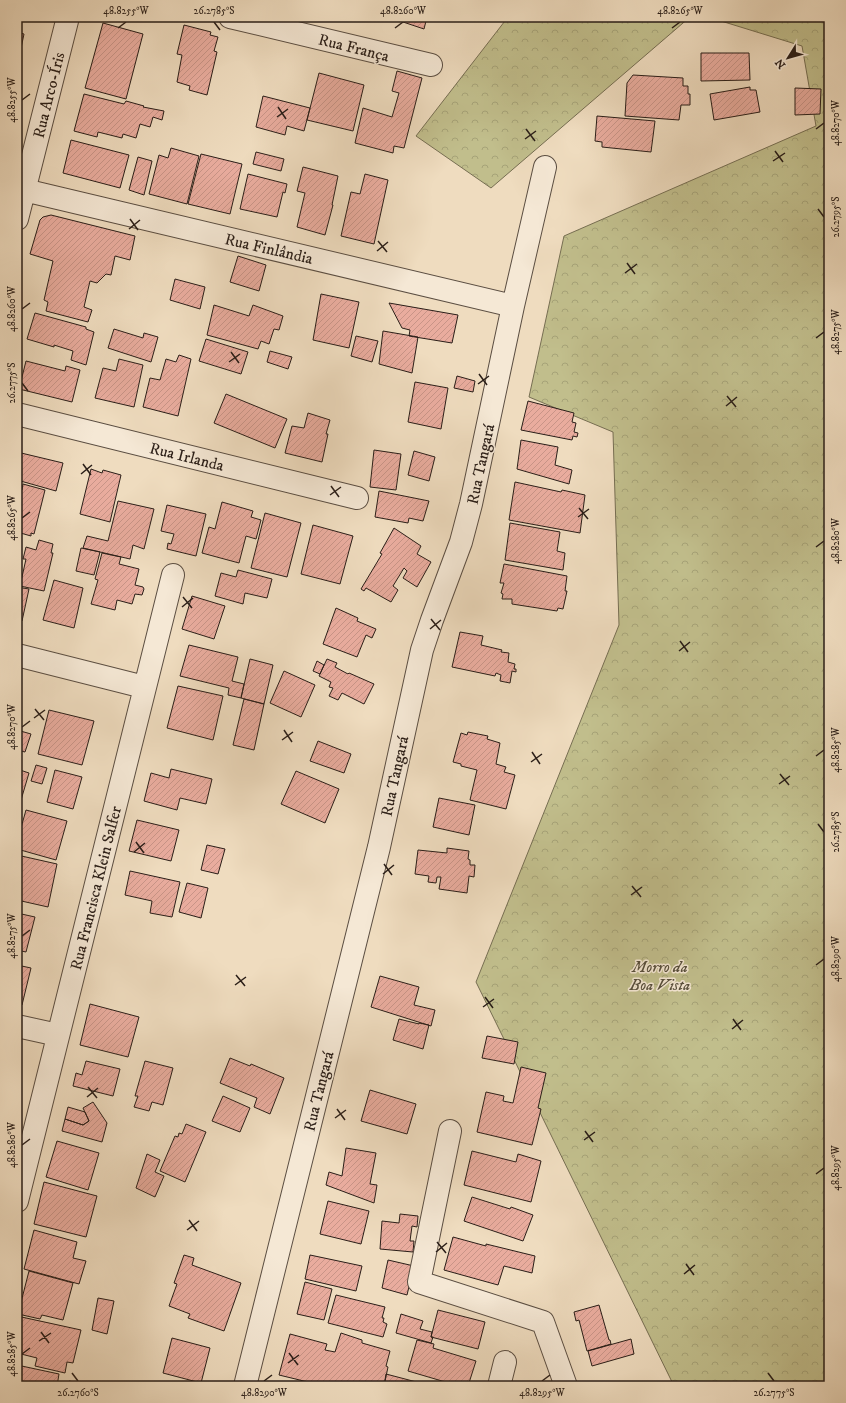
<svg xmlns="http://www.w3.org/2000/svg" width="846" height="1403" viewBox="0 0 846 1403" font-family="'IM FELL DW Pica',serif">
<defs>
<pattern id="forest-crowns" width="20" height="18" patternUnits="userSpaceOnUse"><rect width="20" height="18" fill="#c1be8c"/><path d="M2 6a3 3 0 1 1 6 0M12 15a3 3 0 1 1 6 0" fill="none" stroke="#a6a378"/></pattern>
<pattern id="building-hatch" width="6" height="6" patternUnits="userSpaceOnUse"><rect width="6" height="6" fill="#e9ac9e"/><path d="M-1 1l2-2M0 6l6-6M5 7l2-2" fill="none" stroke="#c89487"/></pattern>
</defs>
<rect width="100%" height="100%" fill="#efdcbf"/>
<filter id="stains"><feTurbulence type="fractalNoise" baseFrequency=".005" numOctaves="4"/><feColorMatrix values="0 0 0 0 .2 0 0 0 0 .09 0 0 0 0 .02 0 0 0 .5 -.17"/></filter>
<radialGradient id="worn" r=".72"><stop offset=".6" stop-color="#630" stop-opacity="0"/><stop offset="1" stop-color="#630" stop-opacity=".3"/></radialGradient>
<path fill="url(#forest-crowns)" stroke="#766e52" d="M508,17H690L491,188L416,136Z
M708,17H829V1386H674L476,982L619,625L613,432L529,397L564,236L816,126L802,46Z"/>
<path fill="url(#building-hatch)" stroke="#2a1e18" d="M392,17H427L424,29L391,18Z
M103,23L143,34L126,99L85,88Z
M184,25L211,32L210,35L218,37L214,51L217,52L207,95L189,90L190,86L177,82L182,55L177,54Z
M17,32L24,34L17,67Z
M701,53H749L750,80L701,81Z
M397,71L422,78L404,148L394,146L393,153L355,143L363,108L392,117L399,93L392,91Z
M319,73L364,85L353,131L307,120Z
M633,75L683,78V86H688V94H690V105H681L679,120L625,116L627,83Z
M750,87V90H756L760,112L714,120L710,94Z
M795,88L821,89L820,114L795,115Z
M84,94L124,104L126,101L144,106L143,107L164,111L162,120L153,117L150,127L140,124L136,138L123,134L122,138L98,132L97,137L74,131Z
M263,96L310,108L304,131L287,126L285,135L256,127Z
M597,116L655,121L651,152L602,147V142L595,141Z
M71,140L129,155L120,188L63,173Z
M171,148L199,156L187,204L149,194L159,155L168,158Z
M256,152L284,159L281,171L253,164Z
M201,154L242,164L230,214L188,204Z
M138,157L152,161L144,195L129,190Z
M303,167L338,176L332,205H333L325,235L297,227L305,193L297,191Z
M248,174L287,184L285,193L283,192L277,217L240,209Z
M365,174L388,180L374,244L341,236L351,192L360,194Z
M51,215L135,236L130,260L115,256L111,275L106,274L97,283L90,281L84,307L92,310L88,322L46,311L48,302L44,300L53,261L30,254L40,220L43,217Z
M238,256L266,265L259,291L230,282Z
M175,279L205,287L200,309L170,300Z
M321,294L359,302L349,348L313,340Z
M389,303L458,315L452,343L409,336L410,330L402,328Z
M214,305L249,316L253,305L283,316L279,330L274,329L269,344L261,341L258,349L207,335Z
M35,313L86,327V329L94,332L86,365L71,360L73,351L54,345V347L27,339Z
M114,329L143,338L144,333L158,337L151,362L108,348Z
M383,331L418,337L412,373L379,364Z
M356,336L378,341L372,362L351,356Z
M206,339L248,352L241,374L199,361Z
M270,351L292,357L288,369L267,362Z
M179,355L191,359L178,416L143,407L150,378L160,380L166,359L176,362Z
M119,359L143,365L134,407L95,398L103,368L116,371Z
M26,361L65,371L66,366L80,370L72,402L19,389Z
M457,376L475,381L473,392L454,388Z
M415,382L448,388L441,429L408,422Z
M226,394L287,419L275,448L214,423Z
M528,401L574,413L572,422L576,423L574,432L578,433L577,437L573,436L572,440L521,430Z
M308,413L330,420L326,434H328L322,462L285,453L292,426L304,428Z
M521,440L558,447L555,465L572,470L569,484L517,469Z
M374,450L401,454L396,490L370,487Z
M414,451L435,457L429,481L408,475Z
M17,452L63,463L56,491L17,480Z
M91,469L102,473L103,470L121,475L110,522L80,514Z
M515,482L561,492L562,490L585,495L580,533L509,520Z
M23,484L45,490L34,534L31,533V536L17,532V488L22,490Z
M379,491L429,501L423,521L409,518L408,523L375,517Z
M118,501L154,509L144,549L133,545L130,559L83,548L87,536L108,541Z
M222,502L253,511L251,517L261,520L256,539L246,536L239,563L202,553L209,527L215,529Z
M167,505L206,514L196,556L167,549L168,543L171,544L174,534L161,531Z
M265,513L301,523L287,577L251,568Z
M510,523L560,532L557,551L565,553L563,570L505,560Z
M313,525L353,536L340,584L301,574Z
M394,528L421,546L417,554L431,562L417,587L403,578L407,571L404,568L393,586L398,590L391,602L366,588L364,591L361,589L382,554L380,553Z
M39,540L53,544L51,553H53L44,591L20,586L26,559H23L26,547L36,550Z
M81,548L100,552L94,575L76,571Z
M102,553L121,557L119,564L139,569L135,585L143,587L144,589L142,595L135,594L132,604L117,600L115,610L91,604L98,580L95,579Z
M504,564L567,576L565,591H567L563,609L558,608L557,611L512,604V599H502L503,594L501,593L504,583H500Z
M238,570L272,579L267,598L245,593L243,604L215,596L221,573L236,577Z
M54,580L83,588L74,628L43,620Z
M17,587L29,589L22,621L17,620Z
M192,596L225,606L214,639L182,629Z
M336,608L358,618L357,621L376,629L372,638L366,635L357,657L323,644Z
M460,632L483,636L481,645L502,650L501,652L509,653L508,662L515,664L514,669H516V672L512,671L510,683L500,681L501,675L496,673L495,676L452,667Z
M189,645L238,657L232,681L244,684L241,698L228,695L229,688L180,676Z
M250,659L273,665L264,704L241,698Z
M327,659L337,663L335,667L348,674L349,673L374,684L364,704L342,693L338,700L329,696L333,688L329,687L331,682L319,676Z
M317,661L324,665L320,674L313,671Z
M284,671L315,685L301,717L270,703Z
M178,686L223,696L213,740L167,728Z
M244,699L264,704L254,750L233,745Z
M49,710L94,721L82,765L38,754Z
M17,730L31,734L25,752L17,750Z
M468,732L488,736L487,739L500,743L496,764L506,767L504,772L515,775L506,809L470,800L477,770L461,766V764L453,762L461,733L467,735Z
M318,741L351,754L344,773L310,761Z
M36,765L47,768L42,784L31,781Z
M17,769L29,773L21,800L17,799Z
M171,769L212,779L206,804L180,798L177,810L144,801L151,773L169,778Z
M55,770L82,777L73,809L47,802Z
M296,771L339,789L325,823L281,804Z
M439,798L475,805L469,835L433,827Z
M26,810L67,821L56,860L17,849V842Z
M137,820L179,830L171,861L129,851Z
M207,845L225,849L218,874L201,870Z
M447,848L469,851L468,859L470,860V865H475L474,877L469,876L467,893L439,889L441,877H437L436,883L428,882L429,876L415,874L418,850L447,853Z
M17,855L57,864L48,907L17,900Z
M130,871L180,882L172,917L150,913L152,901L125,895Z
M187,883L208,888L201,918L179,912Z
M17,913L35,917L26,952L17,950Z
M17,965L31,968L22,1005L17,1004Z
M380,976L419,987L414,1005L435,1010L431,1026L371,1007Z
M90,1004L139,1017L128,1057L80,1045Z
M399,1019L419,1024V1023L429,1025L423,1049L393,1040Z
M487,1036L518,1042L514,1064L482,1058Z
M230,1058L250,1066L251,1064L284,1078L270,1114L254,1107L257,1098L220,1083Z
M86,1061L120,1069L113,1096L73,1086L76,1073L82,1075Z
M145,1061L173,1068L163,1105L152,1102L149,1111L134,1107L138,1096H135Z
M521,1067L546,1073L538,1108L541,1109L532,1145L477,1132L486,1092L504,1096L503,1101L513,1103Z
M370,1090L416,1104L407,1134L361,1121Z
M223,1096L250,1108L240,1132L212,1121Z
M93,1102L107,1123L102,1142L62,1131L65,1119L83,1125L89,1121L83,1108Z
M68,1107L85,1112L89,1121L83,1125L65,1119Z
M186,1124L206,1132L185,1182L160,1171L175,1136L178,1137L179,1133L182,1134Z
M57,1141L99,1153L88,1190L46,1177Z
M346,1148L376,1153L370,1184L377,1185L374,1203L326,1185L329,1172L342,1176Z
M472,1151L516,1162L518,1154L541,1161L531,1202L464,1185Z
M147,1154L160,1160L155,1172L164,1176L155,1197L136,1188Z
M44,1182L97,1196L86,1237L34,1224Z
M472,1197L510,1209L511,1207L533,1215L523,1241L464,1221Z
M328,1201L369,1211L361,1244L320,1234Z
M400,1214L418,1216L417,1227L412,1226L410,1241H414L413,1252L380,1249L382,1221L399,1223Z
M34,1230L77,1242L73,1258L86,1261L79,1284L24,1269Z
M453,1237L486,1246V1244L535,1256L532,1273L504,1266L498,1285L444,1270Z
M184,1255L194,1258L192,1265L241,1283L224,1331L188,1318L190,1314L169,1306L177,1284L174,1283Z
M310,1255L362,1266L356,1291L305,1279Z
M388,1260L414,1266L407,1295L382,1288Z
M29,1271L73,1283L63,1320L42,1315L40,1319L18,1314Z
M305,1282L332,1289L324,1320L297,1314Z
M336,1295L385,1307L382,1318H384L383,1322L387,1324L383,1337L328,1323Z
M98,1298L114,1301L107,1334L92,1330Z
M599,1305L609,1340H610L611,1344L587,1351L579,1320L576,1321L574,1312Z
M438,1310L485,1322L478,1349L431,1337Z
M401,1314L423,1321L420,1329L432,1332L431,1337H433L431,1343L396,1333Z
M17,1316L81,1330L73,1363L67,1362L65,1373L35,1366L37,1358L17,1353Z
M341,1333L362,1340V1343L390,1351L386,1366L388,1367L384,1386H312V1383L279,1375L290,1334L327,1344L325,1350L335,1352Z
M172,1338L210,1348L201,1383L163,1373Z
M631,1339L634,1354L592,1366L588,1351Z
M417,1340L434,1344L433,1348L476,1361L468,1386H459L408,1371Z
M17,1365L59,1374L57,1386H17Z
M386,1374L428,1385V1386H384Z
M69,1381L91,1385V1386H68Z"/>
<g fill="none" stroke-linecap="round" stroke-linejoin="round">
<g stroke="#5b4e42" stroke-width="24">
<path id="street" d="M230,17L431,65
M24,190L513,306
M17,219L68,17
M17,414L357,498
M17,655L144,687
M17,1026L58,1035
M450,1131L419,1282L543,1322L566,1386
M17,1201L173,575
M245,1386L379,847L422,650L432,620L461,542L471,504L513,306L545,167
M499,1386L505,1362"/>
</g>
<use href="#street" stroke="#f5e8d5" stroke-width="22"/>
</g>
<path fill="none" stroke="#2a1e18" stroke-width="1.5" d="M214,22L220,30M118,28L126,22M395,28L403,22M672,28L680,22M22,100L30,94M278,107L286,119M277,117L288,109M526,129L535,141M816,129L824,123M525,139L536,131M775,151L783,162M773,161L785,153M818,209L824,217M130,219L138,230M129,229L140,220M378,241L387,252M377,251L388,242M627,263L635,274M625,273L637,264M22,309L30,303M816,338L824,332M231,352L239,363M229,362L240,354M479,374L487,385M22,383L28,391M478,384L489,376M727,396L736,407M726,406L737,397M83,464L91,475M81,474L92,465M331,486L339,497M330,495L341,487M579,508L588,519M578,517L589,509M22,518L30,512M816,547L824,541M183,597L192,608M182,607L193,598M431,619L440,630M430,629L441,620M680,641L688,652M679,651L690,642M35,709L44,720M34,718L45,710M22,727L30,721M284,730L292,742M282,740L293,732M532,752L540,764M816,756L824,750M531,762L542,754M780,774L789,785M779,784L790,776M818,824L824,832M136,842L144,853M134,852L145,843M384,864L392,875M383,874L394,865M632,886L641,897M631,895L642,887M22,936L30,930M816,965L824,959M236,975L245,986M235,985L246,977M485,997L493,1008M483,1007L494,999M733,1019L741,1030M732,1029L743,1020M88,1087L97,1098M87,1097L98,1088M337,1109L345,1120M335,1118L346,1110M585,1131L593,1142M584,1140L595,1132M22,1145L30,1139M816,1174L824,1168M189,1220L197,1231M187,1230L199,1221M437,1242L446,1253M436,1252L447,1243M686,1264L694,1275M684,1274L695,1265M41,1332L49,1343M39,1341L51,1333M289,1353L298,1365M22,1354L30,1348M288,1363L299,1355M72,1373L78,1381M768,1373L774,1381M264,1381L272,1375M542,1381L550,1375"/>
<g text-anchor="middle" stroke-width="3" stroke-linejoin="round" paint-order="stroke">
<g font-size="16" fill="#2a1e18" stroke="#f5e8d5">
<text transform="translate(354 47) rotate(14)" y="6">Rua França</text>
<text transform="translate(48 95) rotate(-76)" y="6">Rua Arco-Íris</text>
<text transform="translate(269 248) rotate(13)" y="6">Rua Finlândia</text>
<text transform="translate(187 456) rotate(14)" y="6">Rua Irlanda</text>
<text transform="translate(480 464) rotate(-78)" y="6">Rua Tangará</text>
<text transform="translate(394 776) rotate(-78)" y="6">Rua Tangará</text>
<text transform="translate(95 888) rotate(-76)" y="6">Rua Francisca Klein Salfer</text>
<text transform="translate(318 1091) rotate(-76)" y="6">Rua Tangará</text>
</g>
<g font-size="16" font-style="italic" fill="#574e3b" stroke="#f5e8d5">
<text x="660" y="972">Morro da<tspan x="660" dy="18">Boa Vista</tspan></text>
</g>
</g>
<rect width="846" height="1403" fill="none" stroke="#efdcbf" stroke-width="44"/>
<g transform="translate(788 58) rotate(233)" stroke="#f5e8d5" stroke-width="3" paint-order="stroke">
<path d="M0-3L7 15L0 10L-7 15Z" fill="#2a1e18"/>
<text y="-6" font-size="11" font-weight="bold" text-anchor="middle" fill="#2a1e18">N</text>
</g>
<rect x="22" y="22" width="802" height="1359" fill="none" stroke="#2a1e18" stroke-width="1.5"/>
<g font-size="10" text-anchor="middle" fill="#2a1e18">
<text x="126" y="14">48.8255°W</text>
<text x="214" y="14">26.2785°S</text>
<text x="403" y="14">48.8260°W</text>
<text x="680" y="14">48.8265°W</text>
<text transform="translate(11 100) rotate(-90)" y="4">48.8255°W</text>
<text transform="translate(835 123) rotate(-90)" y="4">48.8270°W</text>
<text transform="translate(835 217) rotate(-90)" y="4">26.2795°S</text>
<text transform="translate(11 309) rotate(-90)" y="4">48.8260°W</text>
<text transform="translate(835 332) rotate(-90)" y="4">48.8275°W</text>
<text transform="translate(11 383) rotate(-90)" y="4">26.2775°S</text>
<text transform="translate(11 518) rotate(-90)" y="4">48.8265°W</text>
<text transform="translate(835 541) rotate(-90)" y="4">48.8280°W</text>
<text transform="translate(11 727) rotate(-90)" y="4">48.8270°W</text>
<text transform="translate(835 750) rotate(-90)" y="4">48.8285°W</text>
<text transform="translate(835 832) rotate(-90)" y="4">26.2785°S</text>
<text transform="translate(11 936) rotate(-90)" y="4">48.8275°W</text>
<text transform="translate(835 959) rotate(-90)" y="4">48.8290°W</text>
<text transform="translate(11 1145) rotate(-90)" y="4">48.8280°W</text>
<text transform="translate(835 1168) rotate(-90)" y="4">48.8295°W</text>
<text transform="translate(11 1354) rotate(-90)" y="4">48.8285°W</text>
<text x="78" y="1396">26.2760°S</text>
<text x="264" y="1396">48.8290°W</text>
<text x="542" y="1396">48.8295°W</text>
<text x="774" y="1396">26.2775°S</text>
</g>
<rect width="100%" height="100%" filter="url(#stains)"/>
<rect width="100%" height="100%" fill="url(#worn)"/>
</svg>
